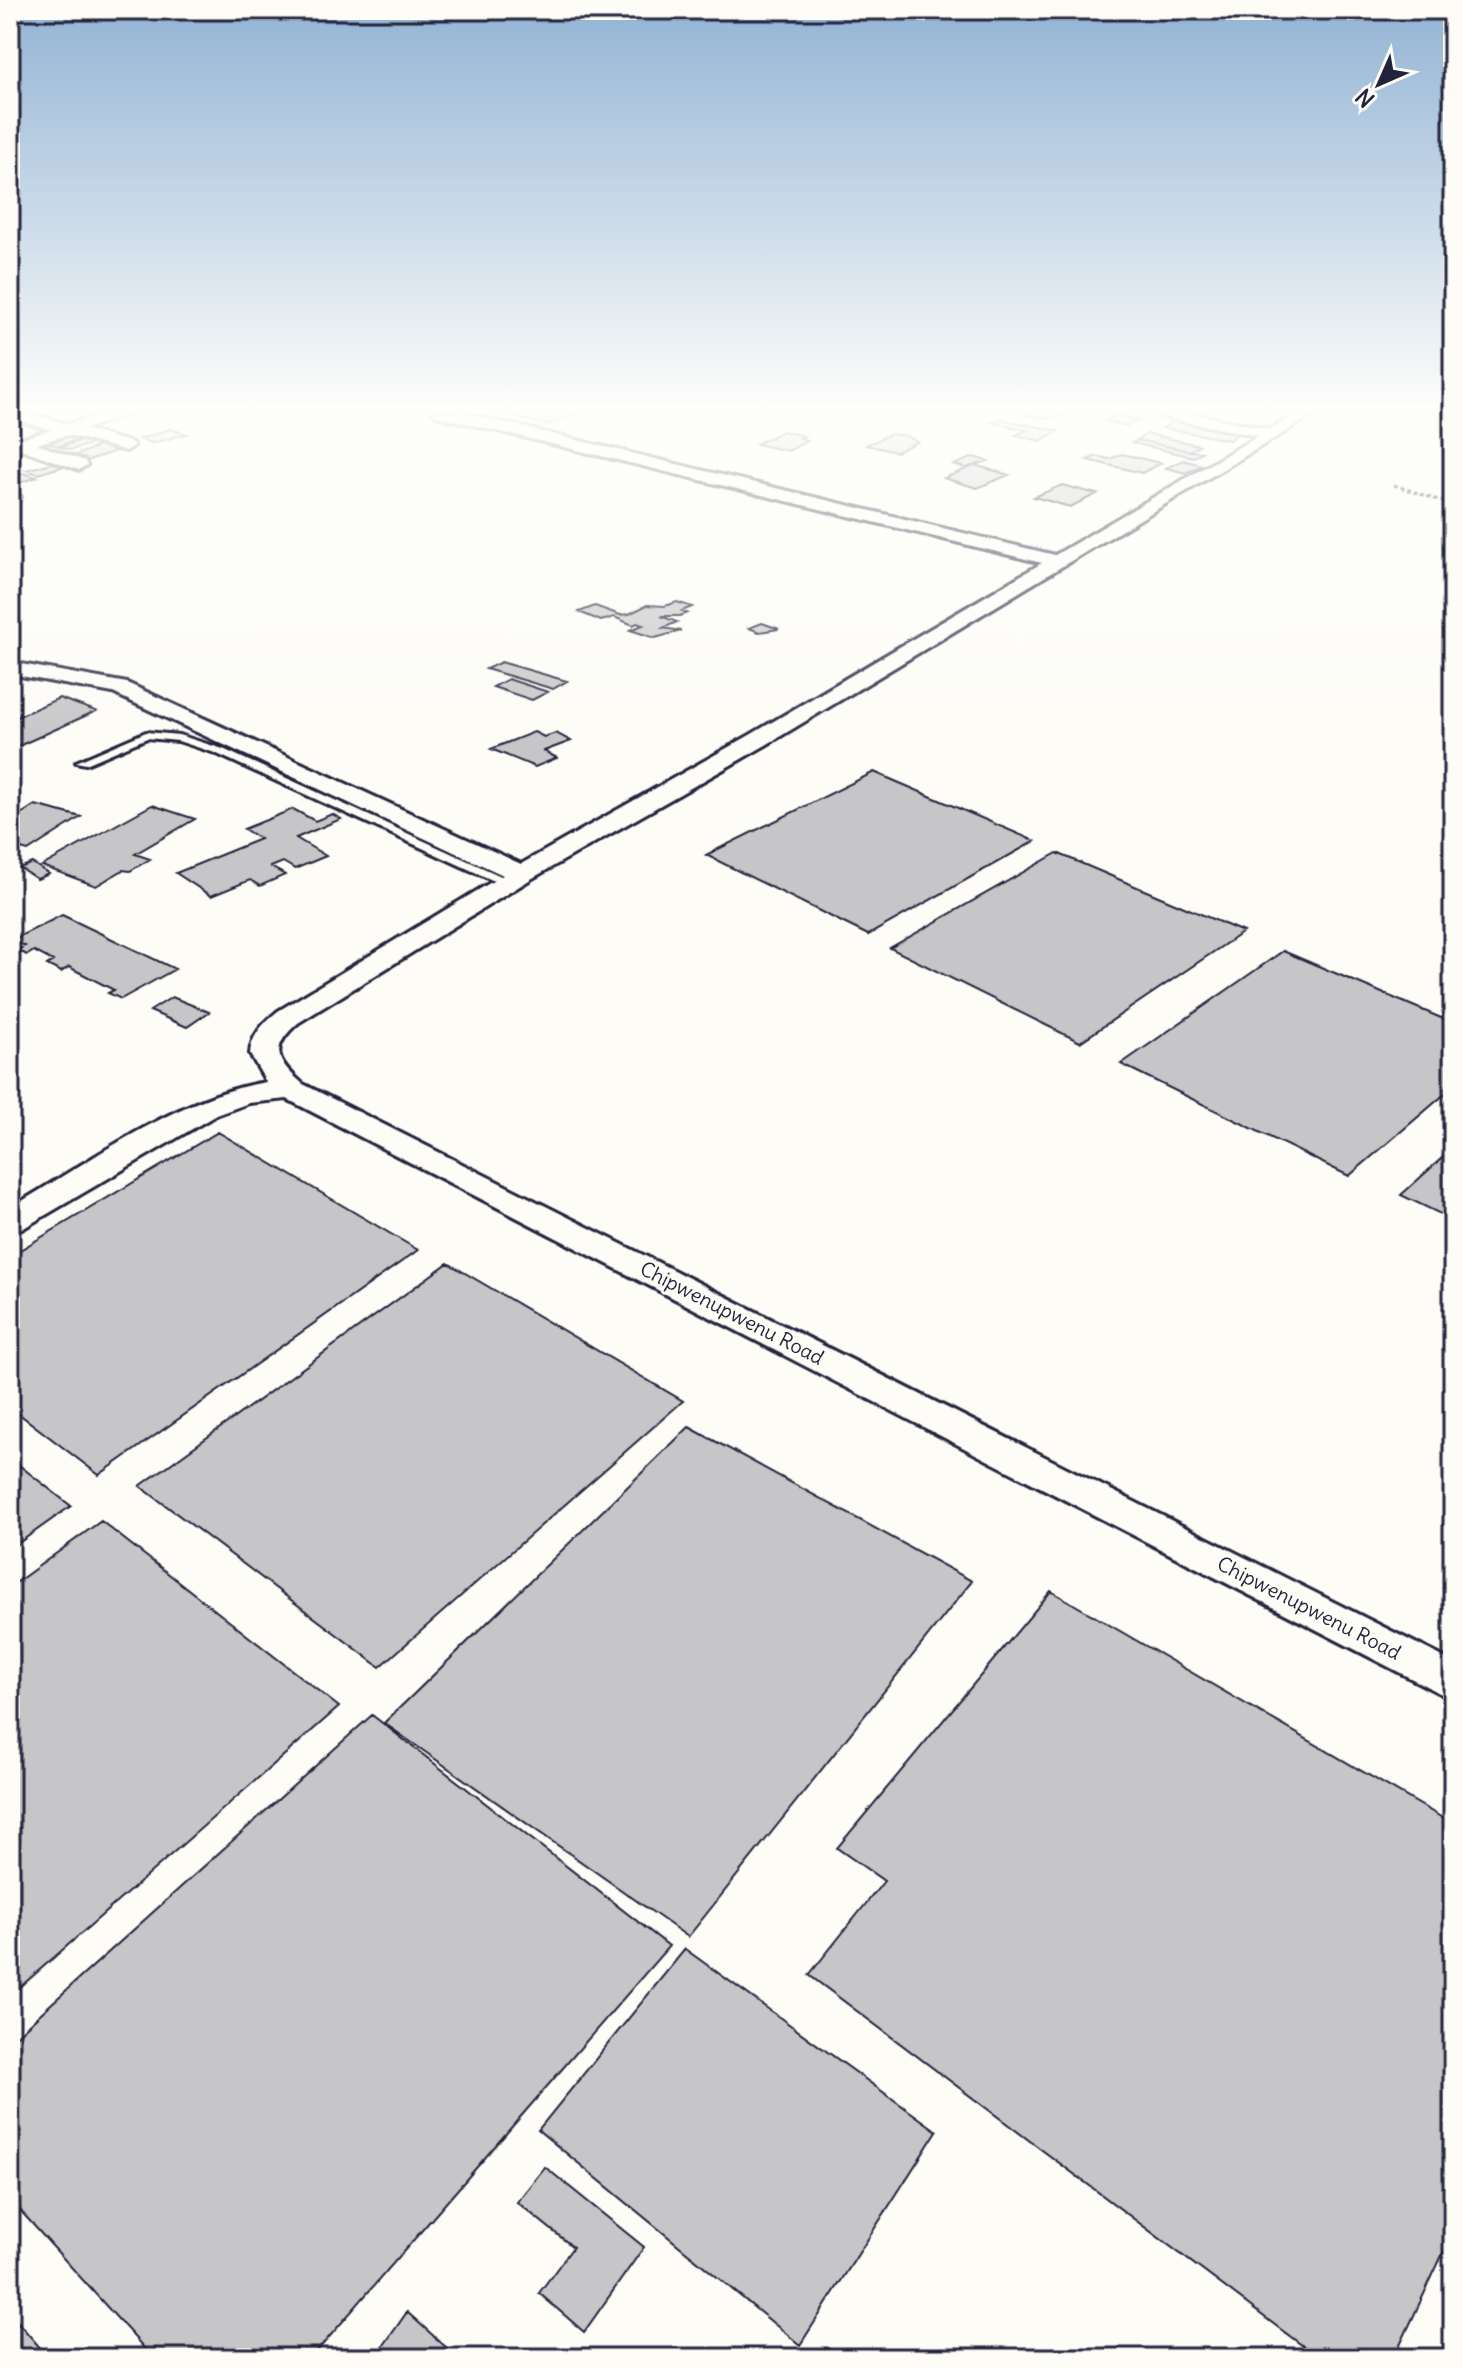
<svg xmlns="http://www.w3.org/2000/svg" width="1463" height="2368" viewBox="0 0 1463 2368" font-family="Delius,sans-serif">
<rect width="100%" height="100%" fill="#fdfcf7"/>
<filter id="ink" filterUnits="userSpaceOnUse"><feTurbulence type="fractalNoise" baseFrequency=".0125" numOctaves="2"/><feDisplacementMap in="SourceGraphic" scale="16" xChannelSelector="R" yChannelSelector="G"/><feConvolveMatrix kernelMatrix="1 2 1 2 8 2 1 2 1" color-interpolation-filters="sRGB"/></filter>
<g filter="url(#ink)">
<path fill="#c6c6c8" stroke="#22223b" stroke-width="2" d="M522,412H581L547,425L511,416Z
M1027,412H1069L1057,418H1043L1023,414Z
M1117,414L1140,420L1127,426L1106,421Z
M999,418L1010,421L1058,431L1040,441L1016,435L1027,430L991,422Z
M1177,419L1242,431L1229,440L1163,428Z
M170,429L187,434L152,443L139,439Z
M783,431L804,436L800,438L807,441L788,451L756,444Z
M73,434L84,437L58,446L46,442Z
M891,434L906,436L918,442L896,452L866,445Z
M1147,434L1199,445L1189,451L1137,440Z
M83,440L94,443L71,450L60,447Z
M1138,440L1189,451L1202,452L1194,457L1132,443Z
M101,445L119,450L86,461L71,457Z
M1122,454L1161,463L1142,473L1087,460L1096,456L1110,459Z
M973,457L988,461L966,468L954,465Z
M1183,460L1202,465L1186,473L1166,468Z
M59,461L71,464L38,474L26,470Z
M976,465L978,466L1009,475L977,488L944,478Z
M22,473L37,477L10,486V477Z
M1062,485L1097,494L1070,507L1034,497Z
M677,602L692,607L682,611L687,613L680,616H661L677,622L663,628L681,631L655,638L630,630L643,625L637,623L633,625L614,617L601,621L579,612L595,606L620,615L629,614L647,605L665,606Z
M762,623L779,629L759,632L749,628Z
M501,662L567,681L553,689L486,669Z
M508,679L548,692L532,700L493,687Z
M59,698L96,711L10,750V720Z
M534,732L544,737L556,733L571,741L544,751L557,758L535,767L491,749Z
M874,772L1035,841L868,935L706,855Z
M35,805L81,817L28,851L10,846V821Z
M152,805L195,819L135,854L150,859L130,871L123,870L96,886L42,866Z
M293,809L315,821L332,814L341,819L296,838L326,856L295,869L283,862L271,867L285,875L260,886L250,880L211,896L176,873L260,839L244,829Z
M1057,853L1243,932L1080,1042L890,948Z
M32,863L49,874L37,879L20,868Z
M62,915L175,969L121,999L108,993L114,990L69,967L61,972L47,965L53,961L34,951L27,955L17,950L25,946L12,940Z
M1283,951L1453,1023V1087L1349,1176L1121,1064Z
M172,997L209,1012L187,1027L150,1011Z
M218,1132L418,1250L99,1475L10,1407V1256Z
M1453,1148V1220L1401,1195Z
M448,1263L683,1401L380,1667L140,1486Z
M689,1427L972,1581L688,1937L384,1723Z
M10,1458L71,1506L10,1549Z
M101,1521L339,1707L10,1996V1587Z
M1051,1591L1453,1824V2232L1394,2358H1319L809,1975L884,1881L837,1848Z
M372,1715L669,1946L311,2358H153L10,2199V2041Z
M685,1949L937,2131L800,2345L538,2130Z
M545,2167L644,2247L584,2332L539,2293L573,2247L517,2202Z
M407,2312L458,2358H375Z
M10,2313L49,2358H10Z"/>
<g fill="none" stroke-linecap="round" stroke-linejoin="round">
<g stroke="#22223b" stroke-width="6">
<path id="service" d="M146,732L179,735L223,749L514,882L513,885H503L215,753L178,741L147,738L86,764L76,762Z"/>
</g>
<g stroke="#22223b" stroke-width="6">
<path id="minor" d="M10,412H24L68,424L109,412H134L85,429L132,443L134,446L126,451L68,435L37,444L85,461L87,465L79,470L21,449L10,452V442L51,430L10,418Z
M432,412H460L1055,555L1258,436L1161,417L1153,412H1185L1270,429L1299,412H1318L766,745L531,879L298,1023C269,1048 276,1061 303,1084L1453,1662V1700L287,1099L249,1103L216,1115L22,1229L10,1233V1208C88,1163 177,1096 266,1082L250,1054C251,1035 264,1023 278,1011L503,875L113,693L10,674V662L127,683L521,864L750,735L1042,563L440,417Z
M10,491L21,497L18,501L10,502Z"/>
</g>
<path stroke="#22223b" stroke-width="3" stroke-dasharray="4 3" stroke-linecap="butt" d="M1394,485L1453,505"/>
<use href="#service" fill="#fdfcf7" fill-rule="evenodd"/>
<use href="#minor" fill="#fdfcf7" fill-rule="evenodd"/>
</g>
</g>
<linearGradient id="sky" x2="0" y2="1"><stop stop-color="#92b3d4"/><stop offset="0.55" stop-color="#fefefb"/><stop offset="1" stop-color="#fefefb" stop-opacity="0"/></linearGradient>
<rect width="1463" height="744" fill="url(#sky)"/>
<g text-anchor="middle" stroke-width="6" stroke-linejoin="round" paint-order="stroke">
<g font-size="20" fill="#22223b" stroke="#fdfcf7">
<text transform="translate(732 1313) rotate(27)" y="7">Chipwenupwenu Road</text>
<text transform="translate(1309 1608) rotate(27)" y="7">Chipwenupwenu Road</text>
</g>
</g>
<rect width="1463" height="2368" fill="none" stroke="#fdfcf7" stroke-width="40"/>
<rect x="20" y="20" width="1423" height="2328" fill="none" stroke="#22223b" stroke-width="3" filter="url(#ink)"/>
<g transform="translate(1379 84) rotate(225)" stroke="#fdfcf7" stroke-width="6" paint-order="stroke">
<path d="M0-6L14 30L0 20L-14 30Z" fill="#22223b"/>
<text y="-12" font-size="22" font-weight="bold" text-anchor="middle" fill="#22223b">N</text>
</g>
</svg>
